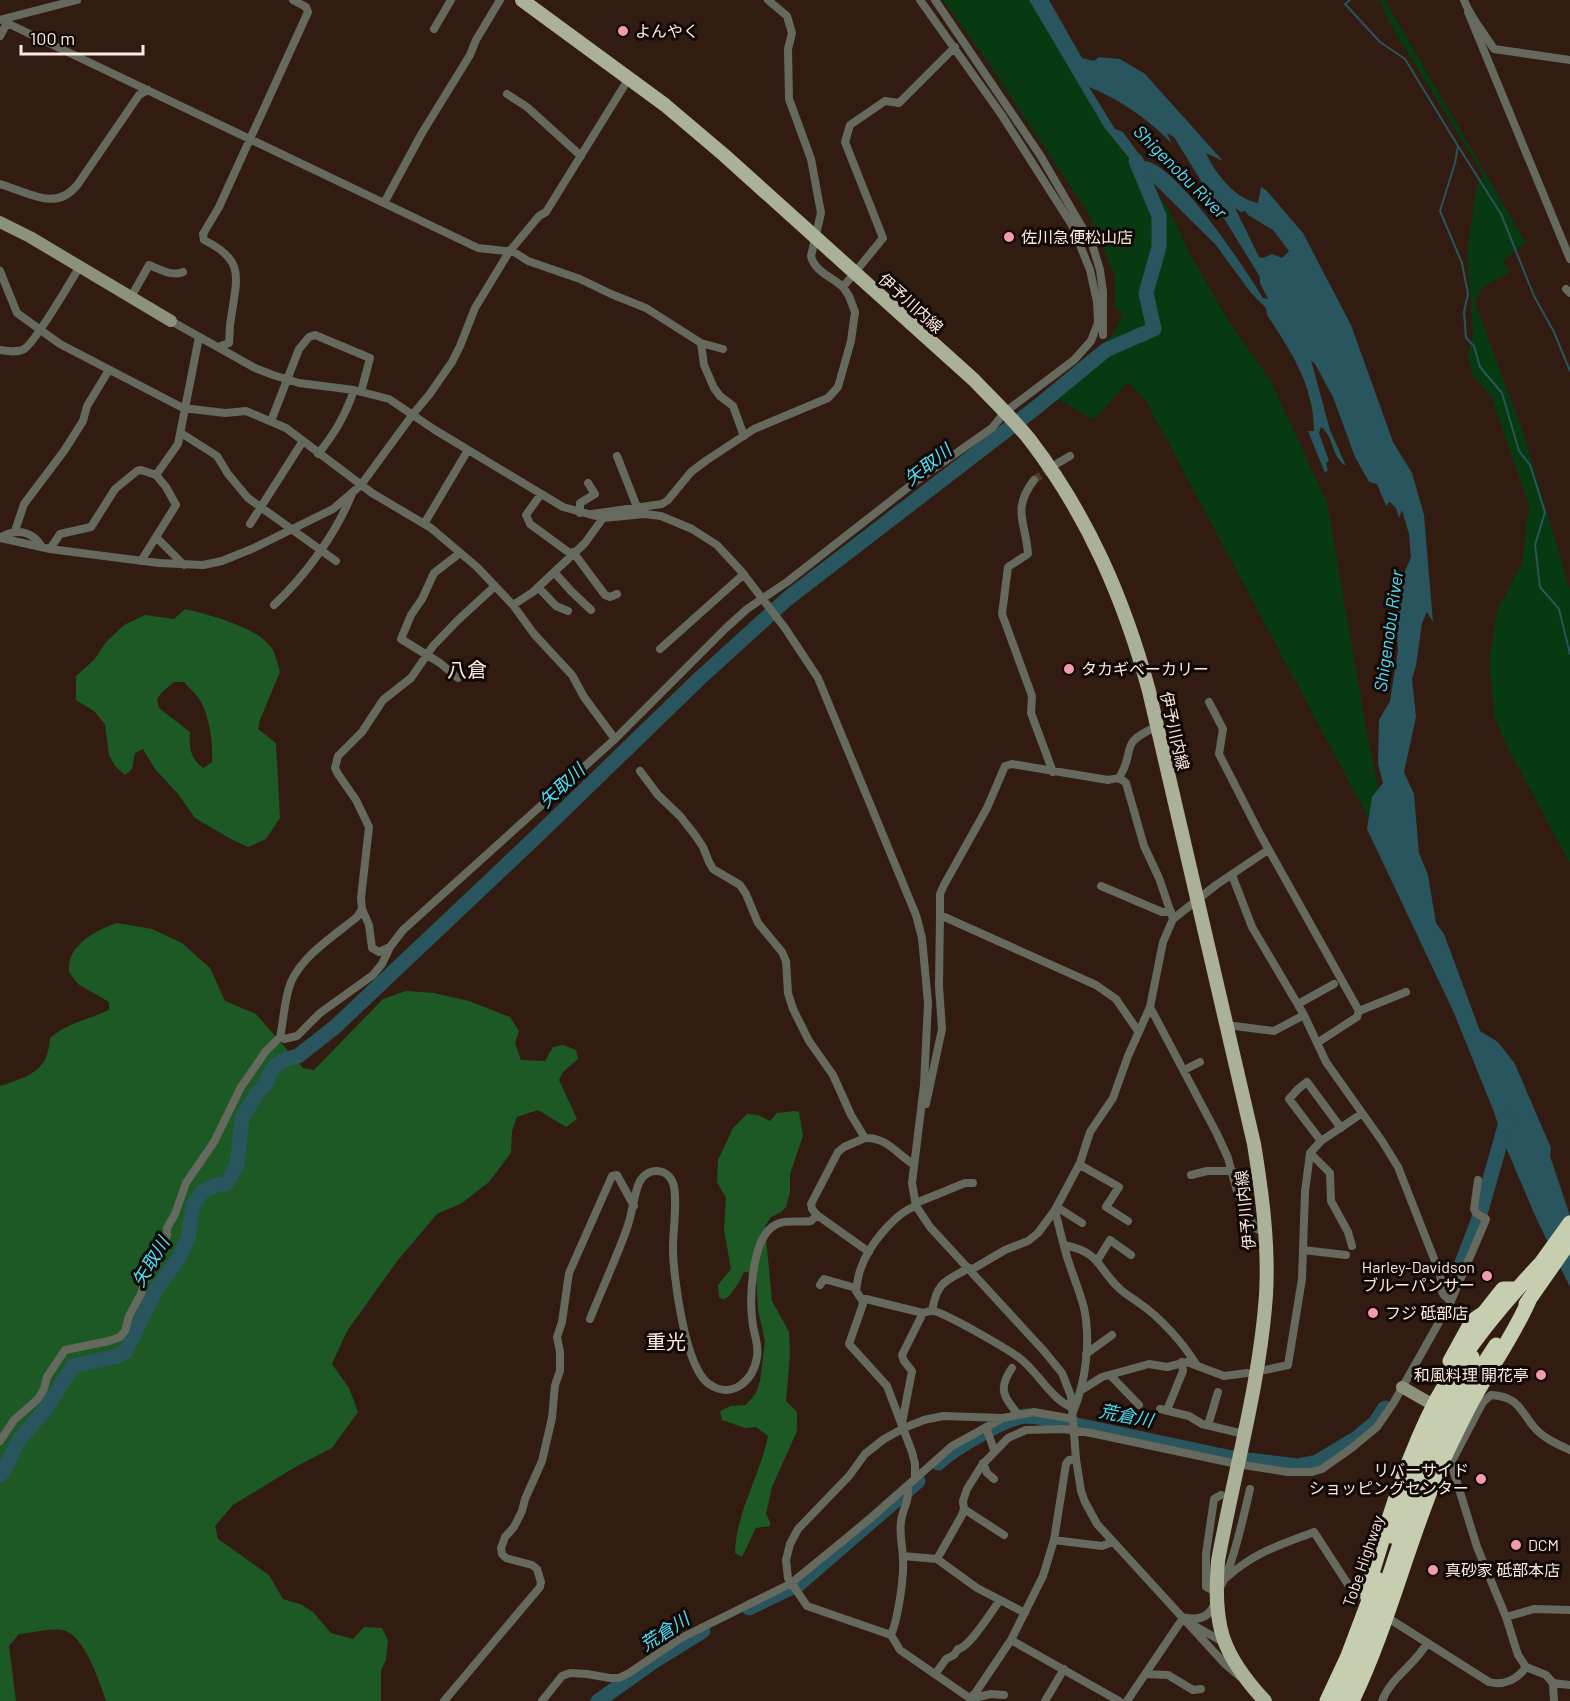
<svg xmlns="http://www.w3.org/2000/svg" width="1570" height="1701" viewBox="0 0 1570 1701" font-family="Barlow,'Noto Sans JP',sans-serif">
<rect width="100%" height="100%" fill="#321b11"/>
<path fill="#073a10" d="M943,0H1029L1104,127L1168,208L1188,250L1226,317L1270,380L1327,502L1366,728L1395,868L1146,401L1128,382L1094,420L1046,392L1081,364L1114,333L1123,313L1115,309V276L1087,211L990,65Z
M1379,0H1385L1526,243L1502,261L1510,272C1495,282 1481,282 1475,303L1523,432L1570,590V864L1508,748L1495,719L1489,662L1497,611L1522,562L1529,505L1491,396L1472,375L1468,356L1473,332L1467,254L1476,189L1483,174L1393,29Z"/>
<path fill="#1d5925" fill-rule="evenodd" d="M185,609C210,615 259,627 273,650C276,657 278,665 280,672L260,720L258,729L276,743L280,818L266,839L248,847L231,839L195,818L178,794L155,769L143,749L135,753L132,769L125,775L115,766L109,755L105,724L94,711L76,700V676L94,660L106,642L124,625L145,615L174,619ZM174,682H184C189,688 196,694 200,700C210,718 213,742 212,762L203,768C190,758 189,747 190,732L159,708L157,700L161,693Z
M117,923L152,929L182,943L210,968L225,1001L256,1014L303,1068L314,1070L383,999L406,991L434,993L469,1001L510,1017L519,1031L515,1043L521,1060L545,1061L553,1047L563,1045L576,1050L578,1059L563,1072L559,1080L577,1119L566,1127L538,1110L517,1117L512,1131L511,1153L489,1182L462,1203L437,1214L398,1260L347,1331L332,1364L349,1388L358,1412L332,1448L297,1466L233,1505L215,1526L218,1539L269,1575L283,1599L302,1605L313,1612L331,1633L353,1639L364,1627L382,1628L388,1640L386,1660L381,1670V1701H106C100,1683 84,1633 62,1630C49,1628 32,1633 19,1634L9,1646L16,1701H0V1086C29,1076 48,1072 50,1038C69,1022 88,1020 109,1010V1002L78,984L69,972C69,968 69,961 71,957C78,940 101,928 117,923Z
M794,1111L799,1112L803,1136L790,1174V1192L786,1207L781,1212L771,1217L765,1226L772,1301L789,1332L790,1354L786,1401L797,1412V1431L772,1487L766,1514L770,1522V1526L756,1528L742,1557L735,1553C736,1512 760,1476 768,1436L756,1427L745,1428L722,1420L720,1411L731,1406L746,1405L756,1393L760,1381L765,1341L758,1310L756,1273L744,1272L738,1284L729,1296L724,1299L719,1298L718,1285L731,1269L724,1230L726,1198L717,1182L718,1160L733,1128L747,1114L758,1115L770,1121L777,1113Z"/>
<path fill="#28555e" fill-rule="evenodd" d="M1029,0H1049L1082,58L1094,61L1099,57L1120,59L1145,74L1223,161L1206,153C1215,173 1235,199 1258,203L1261,187L1267,191L1303,233L1351,325L1393,442L1412,473L1424,515L1433,622L1427,612L1422,623L1416,666L1412,679L1416,717L1404,772L1414,794L1419,853L1428,875L1436,923L1444,934L1480,1031L1498,1042L1515,1064L1551,1148L1550,1156L1570,1216V1287L1537,1220L1504,1143L1494,1112L1454,1013L1367,829L1372,797L1383,783L1378,764L1379,720L1390,701L1398,650L1396,624L1399,586L1411,557L1409,534L1402,510L1399,518L1396,508L1390,502L1386,506L1377,484L1369,482L1355,457L1333,397L1315,364L1311,360L1330,430L1346,466C1331,457 1334,436 1321,427L1319,433L1329,461L1326,463L1328,470L1325,473L1308,431H1314C1314,386 1291,351 1267,315L1266,308L1251,293L1215,244L1133,163L1104,127ZM1089,87C1119,99 1149,119 1172,144L1167,133L1174,137L1260,277V283L1268,299L1263,298C1245,269 1177,163 1144,161L1123,132L1115,129ZM1235,208L1241,212L1245,211L1248,215L1273,230L1289,251L1282,258L1272,254L1263,258L1259,257Z"/>
<g fill="none" stroke-linecap="round" stroke-linejoin="round">
<path stroke="#28555e" stroke-width="2" d="M1350,0L1345,4L1380,42L1405,59L1458,146L1455,163L1440,211L1462,263L1468,294L1464,312L1466,338L1474,346L1480,367L1502,393L1519,451L1530,465L1545,512L1535,545L1540,587L1559,609L1570,654
M1458,146L1501,214L1534,296L1554,332L1570,371"/>
<path stroke="#28555e" stroke-width="15" d="M1454,1284L1478,1221L1507,1119
M938,1463C954,1449 1004,1418 1026,1416C1033,1416 1042,1418 1049,1419L1232,1458L1297,1466L1317,1462L1357,1438L1375,1423L1385,1408
M0,1475L6,1467L18,1441L45,1410L73,1366L118,1356L126,1351L156,1289L179,1258L188,1238L193,1205L203,1191L216,1185L226,1184L237,1165L242,1118L257,1093L266,1084L269,1074L275,1066L284,1060L298,1056L335,1027L538,835L700,678L787,599L1038,406L1106,350L1154,329L1146,293L1159,247V216L1136,161
M749,1608L799,1584L918,1481
M598,1701L653,1662L703,1631"/>
<path stroke="#503a30" stroke-width="8" stroke-dasharray="8 4" stroke-linecap="butt" d="M1034,480L1053,467"/>
<path stroke="#66695d" stroke-width="8" d="M768,0L787,16L792,33L788,49L789,99L811,159L821,213L811,256C814,271 832,277 843,287
M935,0L1040,155L1092,244L1100,270L1103,292V335
M1464,0C1470,17 1484,33 1494,49L1570,60
M1468,12L1570,259
M0,20L77,0
M7,23L478,248L514,252L528,261L580,279L611,294L646,308L701,343L704,365L714,388L720,396L733,406L744,436
M434,29L451,0
M0,36L7,23V18
M507,94L527,107L581,156
M0,184C28,192 56,213 78,184L139,95L148,90
M384,203L422,133L470,55L476,40L500,0
M0,271L17,313L60,344L183,408L225,413L246,411L286,428L372,493L431,528L477,567L513,605L534,634L572,675L584,697L615,739
M1566,289L1570,293
M131,297L149,265C160,269 172,277 183,272
M171,321L255,368L273,375L299,383L354,390L389,399L435,430L563,507L603,518L645,514L661,516L692,529L717,545L741,571L785,628L818,678L916,915L922,938L928,1003L924,1085L912,1183L916,1206L930,1227L1044,1351L1062,1373L1071,1396L1076,1459L1081,1491L1085,1502L1097,1524L1225,1664L1239,1676
M701,343L723,349
M218,347L229,343C230,335 229,327 231,319C236,279 247,261 204,240L203,234L219,207L308,12L306,7L293,0
M0,350C7,351 17,353 24,349C35,343 71,281 80,266
M271,421L299,349L309,337L315,335L370,358L361,392
M181,433L217,456L228,474L248,498L336,561
M318,454C335,433 345,416 354,390
M617,456L637,507
M1058,463L1070,456
M1034,480C1011,510 1026,522 1028,554L1008,567L1002,614L1032,696L1031,713L1053,772
M541,494L526,515L530,524L571,554
M580,513V503L595,494L588,483
M592,514L662,504L668,500L691,472L707,460L754,429L828,398L838,387L851,341L855,312L849,296L843,287L883,238L845,142L850,125L885,101L899,103L955,47
M250,524L303,441
M424,524L468,450
M15,531L24,504L64,451L83,421L87,406L109,370
M0,538L50,549L104,556L159,563L203,565L222,561L254,548L333,509L361,485L413,414L429,395L452,362L460,346L475,308L509,252L539,216L546,212L629,78
M0,538C15,528 32,530 42,547
M157,538L184,565
M50,549L60,534L91,527L115,489L137,471L141,470L156,475L178,444L199,337
M573,552L605,595L610,597L617,594
M141,561L176,505L166,487L156,475
M554,572L571,591L591,610
M495,586L458,620L433,646L411,678L383,700L362,732L338,756L335,768L338,774L356,800L369,827L361,898L362,909L357,917C335,935 303,955 291,982C284,999 284,1019 280,1037L284,1039L297,1036L320,1013L373,975L382,964L390,947L403,930L615,739L726,628L747,609L787,582L915,482L992,428L1005,412L1074,360L1091,341L1098,323L1097,302L1090,270L1072,225L1001,114L920,0
M538,587L556,606L568,611
M274,605C306,575 335,535 352,494
M513,605L533,592L585,543L603,518
M660,649L744,574
M458,678L440,663L401,639L411,615L422,599L434,573L460,553
M1209,702L1223,729L1219,754L1260,834L1359,1011L1406,992
M640,771L658,795L680,816L695,835L703,847L709,862L713,869L740,885L746,894L758,923L782,952L786,961L788,993L793,1009L809,1041L833,1075L851,1115L865,1138L844,1147L838,1152L811,1204L812,1209L817,1215
M1119,778C1137,749 1117,744 1156,727
M1232,875L1252,927L1304,1015L1326,1062L1382,1141L1398,1167L1440,1274C1443,1287 1437,1292 1451,1301
M1101,886L1162,912H1171
M362,909L369,925L372,948L379,952L390,947
M1298,1004L1334,984
M1150,1007L1217,1134L1228,1158L1238,1195L1255,1228L1264,1232
M1226,1025L1274,1031L1304,1015
M1138,1031L1116,999L1096,985L940,915V894L944,885L987,808L1005,766L1012,764L1108,780C1116,778 1120,777 1126,783L1144,846L1159,878L1173,919
M1317,1043L1357,1017L1359,1011
M1184,1070L1200,1062
M926,1104L942,1029L939,986L940,915
M865,1138C886,1137 896,1153 913,1164
M1321,1141L1289,1099L1298,1089L1307,1082L1341,1128
M1310,1153L1330,1173L1331,1201L1348,1232L1352,1246
M1080,1165L1119,1187L1106,1207L1128,1221
M1191,1175L1207,1171H1232
M916,1203L965,1183H973
M1057,1207L1082,1223
M1055,1210C1059,1227 1063,1244 1068,1260C1073,1276 1080,1292 1084,1308C1091,1341 1086,1381 1073,1412
M1064,1245C1101,1252 1097,1268 1120,1289C1126,1295 1133,1298 1139,1303C1160,1317 1183,1343 1196,1364
M1303,1250L1346,1255
M1097,1261L1110,1240L1131,1255
M971,1270L1005,1250L1028,1241L1038,1233L1055,1210L1080,1163L1090,1132L1113,1098L1128,1056L1150,1007L1163,942L1173,919L1216,885L1268,850
M820,1285L824,1279L856,1288
M862,1300L866,1299L923,1313C926,1312 929,1311 932,1311C941,1310 1013,1352 1022,1360C1038,1373 1055,1403 1072,1407
M932,1311C937,1282 945,1281 969,1268
M590,1319C602,1289 615,1261 626,1231C632,1216 633,1198 639,1183C646,1167 667,1167 673,1183C678,1196 673,1232 673,1247C673,1276 685,1368 709,1384C732,1400 753,1381 757,1357C759,1346 755,1337 753,1326C749,1301 751,1243 772,1227C784,1218 798,1223 811,1221L817,1215L869,1252
M1086,1354L1112,1335
M1012,1368C998,1388 1003,1397 1018,1414
M1265,1370L1288,1365L1302,1279L1305,1192L1310,1153L1321,1141L1361,1114
M1110,1375L1139,1405
M1083,1389L1102,1377L1149,1364L1167,1367L1187,1362L1224,1376L1247,1373
M1160,1409L1189,1416L1202,1424L1244,1434
M1167,1410L1183,1371L1182,1362
M902,1423L912,1371L904,1361L902,1355L923,1313
M1208,1425L1218,1392
M986,1427L994,1450
M0,1441L14,1420L38,1399L44,1389L47,1377L65,1350L109,1341L120,1337L125,1331L129,1316L141,1294L147,1274L157,1260L163,1246L167,1235V1228L175,1214L186,1183L214,1142L241,1087L266,1051L280,1037
M983,1463L987,1473L994,1479
M915,1479V1464L912,1452L887,1386L849,1344L863,1304L862,1300L856,1291C857,1284 858,1275 861,1268C868,1246 895,1213 916,1206
M1221,1495L1214,1499L1206,1554V1587L1216,1592C1230,1581 1245,1510 1250,1489
M964,1509L1004,1535
M1054,1540L1102,1546L1112,1542
M903,1556L937,1559L977,1588L1025,1613
M937,1559L962,1515L964,1509L963,1501L967,1489L982,1465L1008,1438L1026,1430L1063,1429L1091,1433L1237,1464L1288,1472H1312L1322,1469L1353,1447L1377,1427L1394,1402L1451,1301L1485,1222L1486,1219L1476,1213L1474,1209L1478,1180
M1227,1577C1255,1552 1280,1545 1314,1532L1353,1592L1364,1597
M1385,1616L1489,1682C1503,1686 1517,1680 1526,1667
M1183,1617C1198,1621 1210,1618 1215,1602
M1506,1617L1534,1609L1570,1610
M1193,1625L1223,1642
M891,1635C898,1619 904,1578 903,1560C903,1548 899,1534 901,1522C902,1508 911,1500 907,1486
M1011,1640L1119,1701
M936,1673L946,1659L954,1655L958,1649C969,1648 992,1611 1000,1600
M1146,1674L1168,1675L1193,1690L1201,1689
M1553,1683L1570,1685
M973,1695L978,1697L991,1694L1004,1695
M971,1699L900,1650L891,1635L807,1606L788,1578L786,1560L790,1544L798,1529L849,1476L865,1454L884,1439L904,1428L924,1420L943,1416L1003,1418L1034,1412L1073,1419
M444,1701L540,1587L541,1582L537,1569L532,1565L506,1558L502,1554L501,1548L505,1537L514,1527L522,1511L525,1499L542,1461L552,1418L555,1385L560,1371V1352L557,1337L562,1322L569,1273L612,1176L617,1175L634,1206
M542,1701L562,1676L570,1673L587,1674L610,1678H619L629,1673L681,1638L790,1584L871,1518L952,1446L1001,1419
M970,1701L1011,1640L1043,1576L1054,1540L1066,1464L1069,1460L1076,1459
M1045,1701L1064,1669
M1127,1701L1183,1618
M1382,1701C1391,1677 1415,1665 1427,1643
M1554,1701L1553,1683L1546,1675L1526,1667L1518,1655L1506,1617L1477,1547L1451,1463L1483,1402L1491,1395C1519,1397 1519,1409 1534,1427C1543,1438 1557,1444 1570,1450"/>
<path stroke="#8d927f" stroke-width="12" d="M0,222L30,237L171,321
M1402,1387L1428,1402"/>
<path stroke="#abb199" stroke-width="14" d="M522,0L665,105L724,155L974,380C993,400 1013,419 1030,440C1088,516 1124,599 1149,691L1254,1144C1262,1193 1269,1245 1266,1295C1260,1383 1234,1473 1218,1561C1213,1625 1221,1654 1265,1701"/>
<path stroke="#c7ceb0" stroke-width="15" d="M1534,1273L1570,1223
M1526,1304L1570,1241
M1450,1361L1472,1321L1484,1313L1503,1289H1517
M1366,1593C1386,1528 1405,1460 1437,1399C1464,1350 1501,1306 1540,1264
M1352,1701C1389,1624 1408,1540 1442,1462C1451,1443 1460,1424 1470,1405C1489,1369 1514,1336 1530,1298"/>
<path stroke="#c7ceb0" stroke-width="15" d="M1391,1536C1413,1473 1438,1415 1472,1357
M1327,1701L1348,1656L1377,1579
M1340,1701C1379,1625 1397,1540 1430,1461C1448,1420 1472,1382 1496,1345"/>
</g>
<g fill="#f29aae" stroke="#120805" stroke-width="2">
<circle cx="623" cy="31" r="6"/>
<circle cx="1009" cy="237" r="6"/>
<circle cx="1069" cy="669" r="6"/>
<circle cx="1487" cy="1276" r="6"/>
<circle cx="1373" cy="1313" r="6"/>
<circle cx="1541" cy="1375" r="6"/>
<circle cx="1481" cy="1479" r="6"/>
<circle cx="1516" cy="1545" r="6"/>
<circle cx="1433" cy="1570" r="6"/>
</g>
<g text-anchor="middle" stroke-width="6" stroke-linejoin="round" paint-order="stroke">
<g font-size="16" fill="#faeae3" stroke="#120805" text-anchor="start">
<text x="635" y="37">よんやく</text>
<text x="1021" y="243">佐川急便松山店</text>
<text x="1081" y="675">タカギベーカリー</text>
<text x="1475" y="1273" text-anchor="end">Harley-Davidson<tspan x="1475" dy="18">ブルーパンサー</tspan></text>
<text x="1385" y="1319">フジ 砥部店</text>
<text x="1529" y="1381" text-anchor="end">和風料理 開花亭</text>
<text x="1469" y="1476" text-anchor="end">リバーサイド<tspan x="1469" dy="18">ショッピングセンター</tspan></text>
<text x="1528" y="1551">DCM</text>
<text x="1445" y="1576">真砂家 砥部本店</text>
</g>
<g font-size="16" fill="#faeae3" stroke="#120805">
<text transform="translate(911 303) rotate(42)" y="6">伊予川内線</text>
<text transform="translate(1175 731) rotate(77)" y="6">伊予川内線</text>
<text transform="translate(1245 1210) rotate(-96)" y="6">伊予川内線</text>
<text transform="translate(1363 1561) rotate(-71)" y="6">Tobe Highway</text>
</g>
<g font-size="18" font-style="italic" fill="#4be0fb" stroke="#120805">
<text transform="translate(1180 172) rotate(45)" y="6">Shigenobu River</text>
<text transform="translate(928 465) rotate(-38)" y="6">矢取川</text>
<text transform="translate(1389 631) rotate(-82)" y="6">Shigenobu River</text>
<text transform="translate(562 786) rotate(-43)" y="6">矢取川</text>
<text transform="translate(151 1262) rotate(-59)" y="6">矢取川</text>
<text transform="translate(1126 1416) rotate(11)" y="6">荒倉川</text>
<text transform="translate(665 1632) rotate(-33)" y="6">荒倉川</text>
</g>
<g font-size="20" fill="#faeae3" stroke="#120805">
<text x="467" y="677">八倉</text>
<text x="666" y="1349">重光</text>
</g>
</g>
<path d="M21 45v9h122v-9" fill="none" stroke="#faeae3" stroke-width="3"/>
<text x="30" y="45" font-size="18" fill="#faeae3" stroke="#120805" stroke-width="4.5" paint-order="stroke">100 m</text>
</svg>
